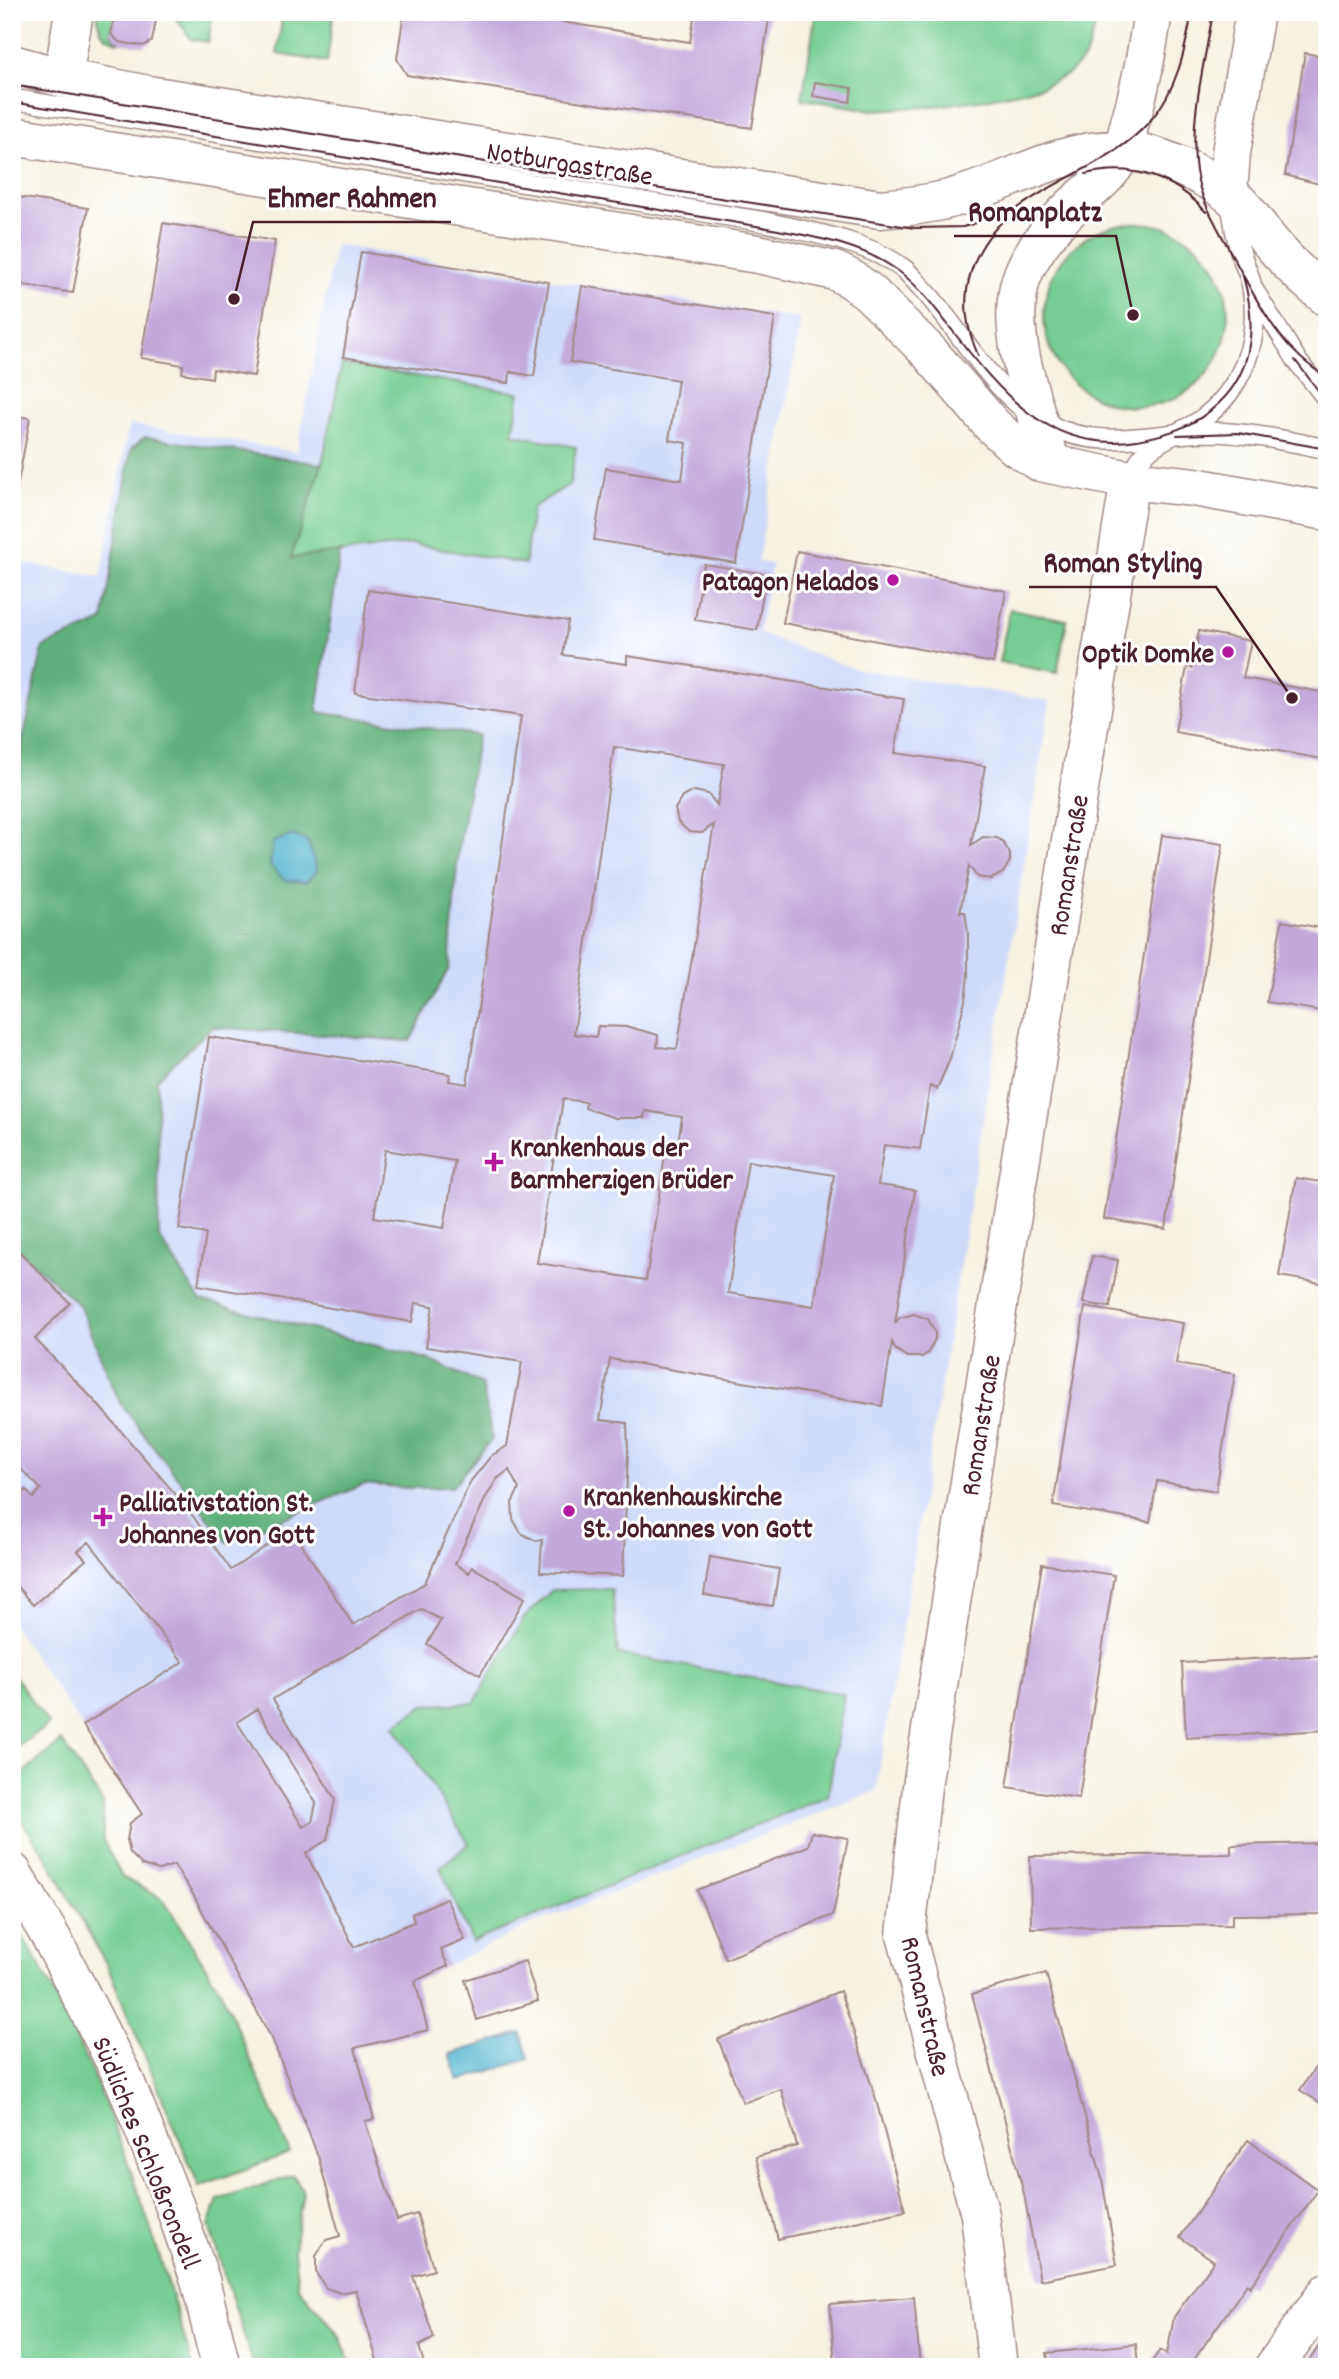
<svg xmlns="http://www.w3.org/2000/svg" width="1339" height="2379" viewBox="0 0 1339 2379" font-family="Dekko,sans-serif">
<rect width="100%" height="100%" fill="#fff"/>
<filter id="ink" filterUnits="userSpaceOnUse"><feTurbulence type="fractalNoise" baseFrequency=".0143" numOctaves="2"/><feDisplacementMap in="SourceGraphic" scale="14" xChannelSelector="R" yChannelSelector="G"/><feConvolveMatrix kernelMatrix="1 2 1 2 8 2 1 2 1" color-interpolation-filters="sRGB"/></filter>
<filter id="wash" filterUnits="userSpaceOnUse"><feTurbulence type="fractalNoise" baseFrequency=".00686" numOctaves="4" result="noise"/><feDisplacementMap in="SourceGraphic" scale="28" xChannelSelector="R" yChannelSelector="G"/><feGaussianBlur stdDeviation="1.57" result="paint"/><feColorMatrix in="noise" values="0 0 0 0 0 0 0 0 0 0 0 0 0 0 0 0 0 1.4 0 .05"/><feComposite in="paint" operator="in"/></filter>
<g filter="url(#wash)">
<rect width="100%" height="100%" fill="#f6f1e1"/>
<path fill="#cfdafa" d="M335,245L801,319L758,562L772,564L759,633L852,668L1050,701L876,1791L532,1924L415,1981L272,2039L194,1896L174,1865L159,1870L142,1865V1814L12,1624V561L101,577L129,424L297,452Z"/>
<path fill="#75cd93" stroke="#60765f" stroke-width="2" d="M97,12H115L111,34L119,42C101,39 98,29 97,12Z
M172,12H213L208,42L191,39Z
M283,12H334L327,62L277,54Z
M816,12H1100L1085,58L1067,75L1042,87L980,100L927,107L872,110L802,99Z
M1044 315a92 92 0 1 1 184 0a92 92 0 1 1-184 0Z
M342,364L520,393L513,434L576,447L570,484L532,508L525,564L412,544L290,559L322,464Z
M1010,609L1067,620L1057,673L999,662Z
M612,1589L618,1654L844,1694L828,1796L472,1942L440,1867L469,1844L394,1726L424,1705L474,1703L524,1618L552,1590Z
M12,1673L49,1724L12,1751Z
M62,1741L103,1803V1840L122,1877L163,1899L222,1993L290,2153L199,2186L107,1965L43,1851L12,1808V1782Z
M12,1919C97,2053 149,2215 193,2367H12Z
M293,2175L303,2191L294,2250L298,2287L339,2335L353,2367H254L209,2226L218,2200Z"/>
<path fill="#60b07d" stroke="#556854" stroke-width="2" d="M145,437L322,464L291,558L340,552L317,712L478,735L458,852L449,968L410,1041L212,1027L157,1079L159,1237L200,1300L427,1359L482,1384L492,1439L452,1487L409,1488L365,1484L227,1542L120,1403L79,1305L12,1244V791L43,647L103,621L131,449Z"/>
<path fill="#4fb2ce" stroke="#4c687c" stroke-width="2" d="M293,835L308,842L317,871L306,882L284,880L270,866L273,842Z
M521,2033L529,2059L459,2081L450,2054Z"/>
<g id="blocks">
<path fill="#c2a9db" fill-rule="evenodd" d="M115,12H155L157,15L152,41L143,46L119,42L111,34Z
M404,12H497L690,42L695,12H770L752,128L407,75L397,59Z
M1305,53L1327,57V186L1285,175Z
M815,82L852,88L850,102L813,96Z
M12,196L88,208L73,293L12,283Z
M163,223L275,241L254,376L213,369L212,378L182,373L183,365L141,358Z
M361,252L549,282L534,376L510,372L509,383L343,357Z
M582,286L775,317L736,563L594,540L606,468L682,480L687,443L669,440L678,380L570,362Z
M12,415L30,418L17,488L12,487Z
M797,551L1006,591L993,663L783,623Z
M704,564L766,574L757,630L695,620Z
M368,590L568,621L563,655L627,664V656L904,699L895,753L985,766L971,845L983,837L997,838L1003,842L1010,854V861L1003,873L991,879L977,877L969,866L960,912H965L968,933V975L965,1001L950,1059L937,1089L930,1086L920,1149L884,1145L878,1185L915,1190L895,1324L899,1318L914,1314L928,1319L935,1332V1339L928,1353L922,1357H907L895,1349L892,1342L882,1406L610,1359L600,1420L627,1423L628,1452L623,1576L540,1572L542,1540L536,1541L521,1533L513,1519L512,1503L519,1489L509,1470L497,1479L486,1497L455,1564L469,1573L472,1567L525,1598L480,1675L427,1644L441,1620L421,1609L273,1699L335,1799L327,1840L306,1853L354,1947L414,1922L412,1914L446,1898L465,1940L441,1950L448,1966L415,1981L428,2030L355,2048L374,2119L365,2121L397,2220L417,2214L434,2270L413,2276L434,2338L419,2346L425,2367H379L356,2290L340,2293L326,2288L316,2273V2256L326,2240L340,2236L318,2156L272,2039L194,1896L174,1865L159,1870L142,1865L130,1853L127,1840L130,1823L142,1814L83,1725L183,1662L89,1542L78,1551L86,1560L33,1605L12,1581V1502L26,1490L33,1498L41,1489L12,1460V1244L70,1303L35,1339L93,1399L185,1505L231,1570L292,1529L353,1625L425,1583L470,1482L491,1456L507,1446L522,1362L426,1347L433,1306L415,1303L412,1322L198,1285L206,1234L179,1229L209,1037L450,1074L449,1081L467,1084L521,716L355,693ZM614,747L724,764L717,805L708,794L694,791L682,797L675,809L678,822L689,832L702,833L714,824L677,1049L657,1047L658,1035L629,1027L598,1026L596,1037L574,1034ZM563,1099L586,1102L585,1108L615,1118H644L645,1111L682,1117L677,1150L666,1149L646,1280L537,1263ZM385,1150L455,1161L444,1228L374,1217ZM748,1161L834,1175L814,1306L728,1293ZM257,1709L316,1803L312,1822L303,1827L237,1722Z
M1199,631L1251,641L1243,678L1327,693V760L1175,732L1187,667L1192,668Z
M1162,835L1223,844L1166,1229L1104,1219Z
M1282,921L1327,929V1012L1267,1002Z
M1296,1178L1327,1183V1284L1279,1276Z
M1092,1256L1118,1260L1110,1307L1083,1303Z
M1085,1307L1183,1323L1176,1364L1235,1374L1216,1491L1157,1481L1150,1522L1053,1506Z
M710,1557L779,1569L773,1606L704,1595Z
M1042,1564L1114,1575L1079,1798L1007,1787Z
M1327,1655V1730L1186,1738L1182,1663Z
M812,1832L848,1838L833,1915L726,1959L697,1890L808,1846Z
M1327,1843V1914L1232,1915V1925L1031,1928L1030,1856L1231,1854V1845Z
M525,1961L538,2001L477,2020L465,1980Z
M1046,1973L1102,2179L1117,2265L1040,2280L1024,2194L972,1994Z
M840,1991L875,2096L905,2211L778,2239L756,2157L797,2146L781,2089L743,2103L718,2039Z
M1327,2050V2107L1300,2090Z
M1248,2140L1318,2190L1250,2287L1247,2284L1189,2367H1148L1160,2350L1167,2354L1174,2317L1214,2261L1180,2237Z
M914,2297L920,2367H835L830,2304Z
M1327,2334V2367H1305Z
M1136,2344L1138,2367H1049L1047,2353Z"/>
</g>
</g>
<g filter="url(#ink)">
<use href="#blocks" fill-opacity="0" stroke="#a08886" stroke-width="2"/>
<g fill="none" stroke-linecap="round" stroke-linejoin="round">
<g stroke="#a08886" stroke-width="22">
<path id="lane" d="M12,99L765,222C809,232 868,241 905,270C911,275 917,283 923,289C962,332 996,399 1049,425C1102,452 1155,432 1211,432C1251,433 1288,441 1327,449
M1253,289L1298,362L1327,399
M1130,480C1134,473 1137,463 1142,457C1158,438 1182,433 1201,420C1243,389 1261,339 1252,288C1251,278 1245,267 1242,257C1236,241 1234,222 1231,205"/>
</g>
<g stroke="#a08886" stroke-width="41">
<path id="street" d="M63,78L74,12
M12,1872L52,1939L124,2079L175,2207L200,2280L221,2367
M998,2367L980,2215L906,1935L922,1787L1086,745L1130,480
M1274,2367L1327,2293"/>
</g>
<g stroke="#a08886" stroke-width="41">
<path id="secondary" d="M1228,193L1231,153L1255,12
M1051,464C1037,411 1007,343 1019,287C1025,261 1043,238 1060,219C1078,197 1106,183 1119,158C1125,147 1127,134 1130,122C1141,86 1147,50 1153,12"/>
</g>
<g stroke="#a08886" stroke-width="41">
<path id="primary" d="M12,64L63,78L148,95L880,209C904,207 926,205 949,199C1031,177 1089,125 1177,165C1195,172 1214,182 1228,193C1244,205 1255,223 1267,238C1285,260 1304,279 1327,297
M12,136L758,254L835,271L851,279L869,292L929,352L992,425L1016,447L1040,462L1130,480L1194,487L1327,511"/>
</g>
<use href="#lane" stroke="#fff" stroke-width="19"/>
<use href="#street" stroke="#fff" stroke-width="38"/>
<use href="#secondary" stroke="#fff" stroke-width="38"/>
<use href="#primary" stroke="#fff" stroke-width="38"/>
<path stroke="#4a1f2b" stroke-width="2" d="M1213,12C1205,61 1191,112 1195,162C1197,195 1215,222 1230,251C1255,297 1279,350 1327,377
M12,85L492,163L915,228L963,227L1008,213
M12,102L762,227C806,236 856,242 894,268C917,283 935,308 952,330C1000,392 1049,454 1137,440C1167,435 1195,426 1218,404C1255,370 1256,321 1243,276
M1086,174C1132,163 1174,177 1206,212
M978,355C966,327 962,302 971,272C996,188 1098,181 1150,121C1177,90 1185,51 1192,12
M1295,360L1327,402
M1177,435L1238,433L1327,449"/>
</g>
</g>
<g fill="#b5179e" stroke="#fff" stroke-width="2.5">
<circle cx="893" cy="580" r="7"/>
<circle cx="1228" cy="652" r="7"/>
<path d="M490.5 1151.5h7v7h7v7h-7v7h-7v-7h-7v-7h7z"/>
<circle cx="569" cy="1511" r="7"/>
<path d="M99.5 1506.5h7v7h7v7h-7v7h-7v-7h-7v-7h7z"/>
</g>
<g text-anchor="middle" stroke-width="6" stroke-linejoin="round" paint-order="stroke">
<g font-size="28" fill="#4a1f2b" stroke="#fff">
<text transform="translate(570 162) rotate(9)" y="10">Notburgastraße</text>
<text transform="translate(1067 865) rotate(-81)" y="10">Romanstraße</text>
<text transform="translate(979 1425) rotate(-81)" y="10">Romanstraße</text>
<text transform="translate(927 2006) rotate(77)" y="10">Romanstraße</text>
<text transform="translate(148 2152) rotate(68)" y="10">Südliches Schloßrondell</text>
</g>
<g font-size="28" font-weight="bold" fill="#4a1f2b" stroke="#fff" text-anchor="start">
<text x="879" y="590" text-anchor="end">Patagon Helados</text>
<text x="1214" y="662" text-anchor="end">Optik Domke</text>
<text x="510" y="1156">Krankenhaus der<tspan x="510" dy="32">Barmherzigen Brüder</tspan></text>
<text x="583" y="1505">Krankenhauskirche<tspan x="583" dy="32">St. Johannes von Gott</tspan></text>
<text x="119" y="1511">Palliativstation St.<tspan x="119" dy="32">Johannes von Gott</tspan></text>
</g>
</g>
<path fill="none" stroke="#4a1f2b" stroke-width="2.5" d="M234 299L253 222H451M1133 315L1116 236H954M1292 698L1216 587H1029"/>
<g fill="#4a1f2b" stroke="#fff" stroke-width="2.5">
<circle cx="234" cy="299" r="7"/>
<circle cx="1133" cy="315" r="7"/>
<circle cx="1292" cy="698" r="7"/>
</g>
<g font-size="30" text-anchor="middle" font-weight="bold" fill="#4a1f2b" stroke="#fff" stroke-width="6" stroke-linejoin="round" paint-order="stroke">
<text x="352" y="207">Ehmer Rahmen</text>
<text x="1035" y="221">Romanplatz</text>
<text x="1123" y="572">Roman Styling</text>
</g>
<rect width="1339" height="2379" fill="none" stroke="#fff" stroke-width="42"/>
</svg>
